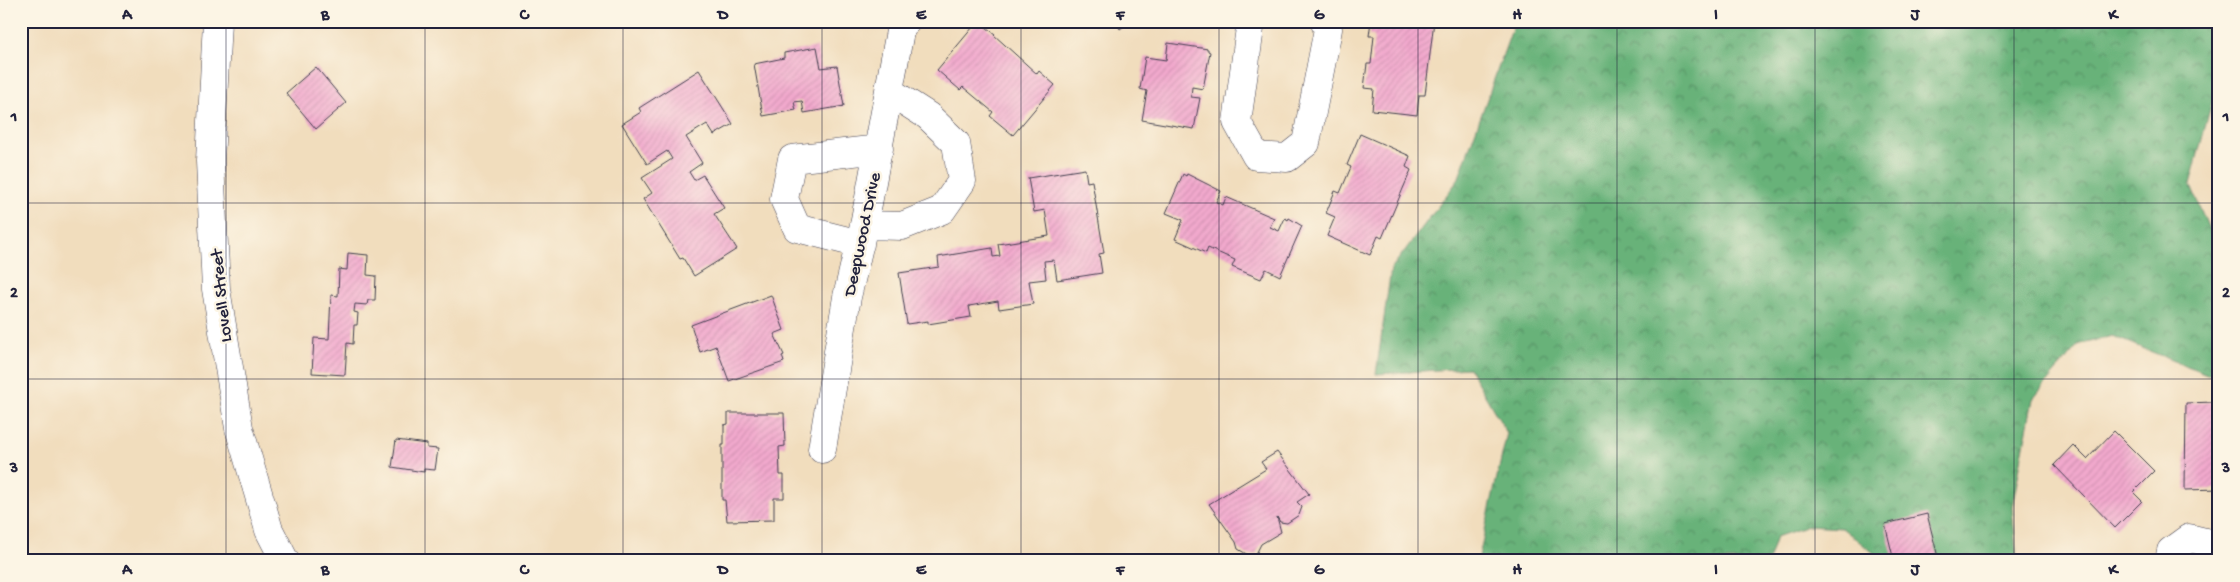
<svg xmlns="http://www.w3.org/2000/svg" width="2240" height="582" viewBox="0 0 2240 582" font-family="'Gochi Hand',sans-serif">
<defs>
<pattern id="forest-crowns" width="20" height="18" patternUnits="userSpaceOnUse" patternTransform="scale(1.25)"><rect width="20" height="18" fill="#68b279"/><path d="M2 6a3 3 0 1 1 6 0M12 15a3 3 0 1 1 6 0" fill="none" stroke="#559064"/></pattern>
<pattern id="building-hatch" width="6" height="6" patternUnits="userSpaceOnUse" patternTransform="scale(1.25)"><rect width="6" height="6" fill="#f2a9cd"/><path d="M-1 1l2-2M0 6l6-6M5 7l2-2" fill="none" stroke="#cf91b1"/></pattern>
</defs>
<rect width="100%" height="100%" fill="#fcf5e5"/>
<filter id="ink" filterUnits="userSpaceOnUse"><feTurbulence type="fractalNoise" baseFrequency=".02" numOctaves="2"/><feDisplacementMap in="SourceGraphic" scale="10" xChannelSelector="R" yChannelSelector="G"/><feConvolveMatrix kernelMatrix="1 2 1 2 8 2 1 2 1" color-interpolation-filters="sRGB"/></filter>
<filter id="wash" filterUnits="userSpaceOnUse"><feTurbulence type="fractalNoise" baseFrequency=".0096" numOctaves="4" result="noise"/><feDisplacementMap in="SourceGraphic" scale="20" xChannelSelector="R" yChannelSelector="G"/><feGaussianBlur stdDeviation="1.12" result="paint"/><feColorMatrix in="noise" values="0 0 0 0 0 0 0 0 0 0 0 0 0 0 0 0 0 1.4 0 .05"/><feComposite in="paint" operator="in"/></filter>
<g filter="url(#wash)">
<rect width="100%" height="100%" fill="#f1ddbd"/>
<path fill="url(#forest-crowns)" stroke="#456a5a" d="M1515,21H2219V75L2190,184L2219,253V375L2207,374L2112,336L2078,345L2033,399L2012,507L2017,561H1884L1842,528L1808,526L1776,537L1768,561H1478L1507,433L1469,368L1376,374L1391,269L1458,180Z"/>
<g id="blocks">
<path fill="url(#building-hatch)" d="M978,21L995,34L994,35L1037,74L1039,71L1055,85L1013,135L990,116L993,112L963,87L960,90L937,70Z
M1115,21H1131L1120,29Z
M1371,21H1434L1425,95H1419L1417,115L1372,110L1374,89L1364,88L1367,64H1371L1374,36H1369Z
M1168,43L1208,49V51L1210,52L1203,89L1192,87L1191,97L1200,98L1194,129L1142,120L1147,91L1140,89L1145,57L1166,60Z
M817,47L821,68L837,66L844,106L804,113L802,101L794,102L796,110L763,116L754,64L784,58V53Z
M316,67L346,103L316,129L286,93Z
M699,70L733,124L714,135L707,124L686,137L702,163L689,172L694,180L703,175L724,208L714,214L737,249L694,276L683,258L680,259L643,199L652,193L642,178L672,159L667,151L647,164L622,124L641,112L639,108Z
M1360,134L1410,156L1406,167L1411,170L1382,238L1378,236L1370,255L1327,236L1335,217L1326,213L1335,191L1340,193L1351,167L1347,165Z
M1085,169L1087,182L1092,181L1104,253L1099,254L1102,273L1057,280L1054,260L1044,261L1046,279L1029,281L1033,304L999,309L998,301L969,306L971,317L928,324V321L907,324L899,273L939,267L938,257L992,248L993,257L1000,256L998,244L1049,236L1045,210L1034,212L1028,178Z
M1183,174L1186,176L1187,174L1221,191L1216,202L1223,205L1226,197L1274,218L1270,227L1279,231L1285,218L1288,220L1289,218L1302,226L1280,276L1266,269L1261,279L1232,267L1235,260L1208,248L1206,253L1175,239L1183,220L1166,213Z
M348,253L368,255L367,275L376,276L375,300H368L367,305L355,304L354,312L358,313L357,325H354L353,344L347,343L345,375L312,373L314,338L329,339L331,295L338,296L339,269L347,270Z
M771,295L784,330L774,334L784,355L782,356L784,362L729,381L716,346L700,352L691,325Z
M2214,402V421H2219V489L2185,490L2186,403Z
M728,413H784L785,446L779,447L780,475H784V498H774V520L727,521L725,500H722V445H724V425L728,424Z
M2114,431L2154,471L2133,492L2142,501L2115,528L2054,465L2073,445L2087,459Z
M396,440L427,444V448L438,449L435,470L424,469V472L392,467Z
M1277,452L1309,494L1297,502L1302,507L1299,515L1287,523L1280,522L1277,517L1281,532L1261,544L1256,554L1248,555L1238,549L1236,542L1209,504L1266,469L1261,462Z
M1927,514L1939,561H1894L1885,524Z
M2114,556L2115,561H2083V560Z"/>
</g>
</g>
<g filter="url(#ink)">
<use href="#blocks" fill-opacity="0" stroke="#413e4e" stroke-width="1"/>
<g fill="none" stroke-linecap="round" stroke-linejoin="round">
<g stroke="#413e4e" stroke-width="29">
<path id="minor" d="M1251,21L1237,122L1256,156L1287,158L1306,143L1328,29L1324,21
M864,225L902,226L942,210L962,181L956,143L928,116L889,91
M860,244L797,228L784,199L792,159L879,149
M822,449L847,297L864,225L900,31L906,21
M2169,561L2171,551L2189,538L2210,543L2219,549"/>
</g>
<g stroke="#413e4e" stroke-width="29">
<path id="tertiary" d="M217,21L210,161L216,289L239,428L269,530L285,561"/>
</g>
<use href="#minor" stroke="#fff" stroke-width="28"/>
<use href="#tertiary" stroke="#fff" stroke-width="28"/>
</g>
</g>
<path fill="none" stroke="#22223b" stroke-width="1" stroke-opacity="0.55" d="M226,21V561M425,21V561M623,21V561M822,21V561M1021,21V561M1219,21V561M1418,21V561M1617,21V561M1815,21V561M2014,21V561M21,203H2219M21,379H2219"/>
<g text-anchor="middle" stroke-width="5" stroke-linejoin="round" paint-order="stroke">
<g font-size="18" fill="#22223b" stroke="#fcf5e5">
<text transform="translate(861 234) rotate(-78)" y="6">Deepwood Drive</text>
<text transform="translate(220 296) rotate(-96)" y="6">Lovell Street</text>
</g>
</g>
<rect width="2240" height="582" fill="none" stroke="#fcf5e5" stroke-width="55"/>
<rect x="28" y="28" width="2184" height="526" fill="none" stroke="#22223b" stroke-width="2"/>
<g font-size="16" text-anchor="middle" font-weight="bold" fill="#22223b">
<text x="127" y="19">A</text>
<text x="325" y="19">B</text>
<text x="524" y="19">C</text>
<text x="723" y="19">D</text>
<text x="921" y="19">E</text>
<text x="1120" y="19">F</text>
<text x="1319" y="19">G</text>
<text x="1517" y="19">H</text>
<text x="1716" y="19">I</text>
<text x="1915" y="19">J</text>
<text x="2113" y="19">K</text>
<text x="14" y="121">1</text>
<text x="2226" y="121">1</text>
<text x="14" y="297">2</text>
<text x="2226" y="297">2</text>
<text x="14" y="472">3</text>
<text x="2226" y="472">3</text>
<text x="127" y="574">A</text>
<text x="325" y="574">B</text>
<text x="524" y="574">C</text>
<text x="723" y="574">D</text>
<text x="921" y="574">E</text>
<text x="1120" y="574">F</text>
<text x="1319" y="574">G</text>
<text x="1517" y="574">H</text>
<text x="1716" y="574">I</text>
<text x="1915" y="574">J</text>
<text x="2113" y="574">K</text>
</g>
</svg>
